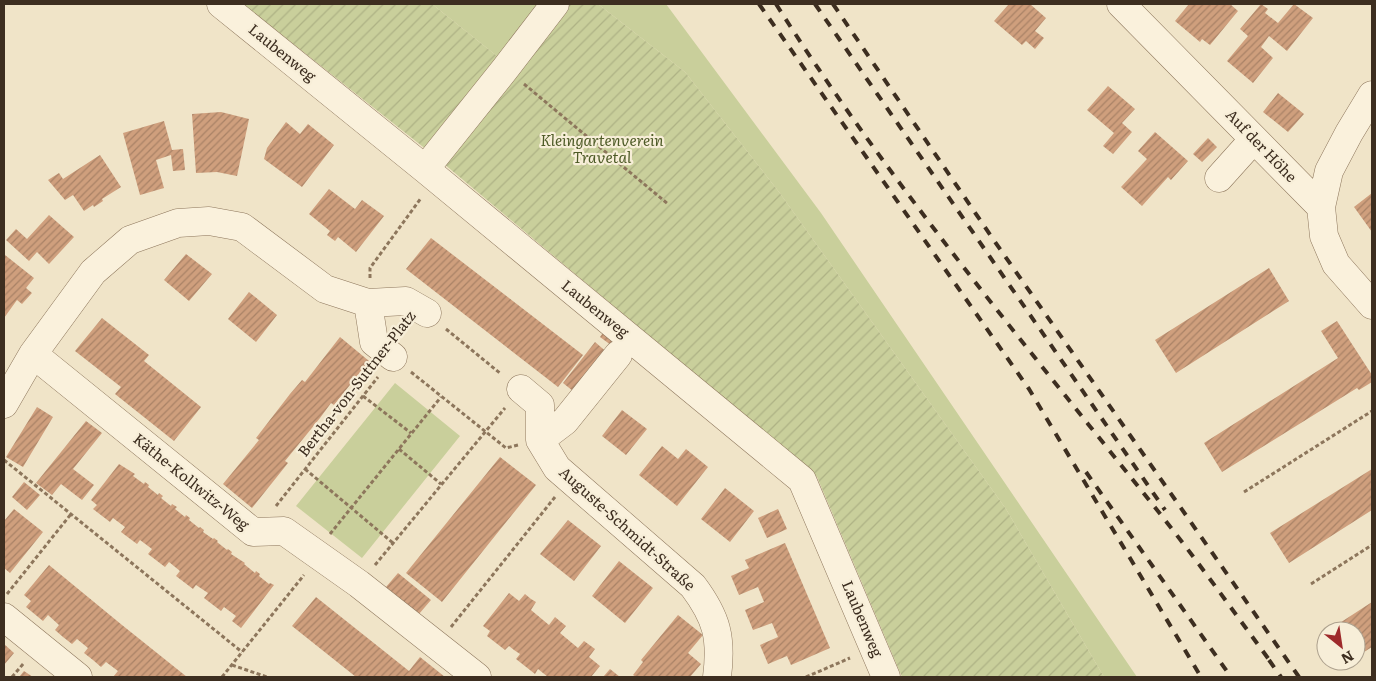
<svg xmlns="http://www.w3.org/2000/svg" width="1376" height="681" viewBox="0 0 1376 681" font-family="Literata,serif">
<defs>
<pattern id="garden-furrows" width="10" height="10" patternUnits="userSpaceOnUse" patternTransform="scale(1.25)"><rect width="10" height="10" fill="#c9cf9b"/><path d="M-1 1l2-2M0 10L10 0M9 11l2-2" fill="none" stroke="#aeb285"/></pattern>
<pattern id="building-hatch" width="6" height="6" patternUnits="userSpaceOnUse" patternTransform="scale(1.25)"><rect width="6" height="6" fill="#cf9f7d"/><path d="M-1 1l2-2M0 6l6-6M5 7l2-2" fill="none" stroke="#a98266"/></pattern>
</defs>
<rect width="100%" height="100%" fill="#f0e4c8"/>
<path fill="#c9cf9b" d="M432,4H569L513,69Z
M598,4H666L821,213L1137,677H1104L1006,509L779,192L685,72Z
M395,383L460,436L362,558L296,506Z"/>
<path fill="url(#garden-furrows)" d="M243,4H432L513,69L569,4H598L685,72L779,192L1006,509L1104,677H902L817,477L437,158Z"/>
<path fill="url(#building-hatch)" d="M1009,4H1030L1046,18L1035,31L1044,38L1035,49L1026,41L1022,45L994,21Z
M1189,4H1230L1238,11L1210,45L1202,39L1200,42L1175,21Z
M1261,4L1268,9L1265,13L1278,23L1294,4L1313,18L1287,51L1269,36L1261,47L1273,58L1253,83L1227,61L1248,36L1240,29Z
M1108,86L1135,109L1122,123L1132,132L1113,154L1103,146L1114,133L1087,110Z
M1278,93L1304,114L1288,132L1263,112Z
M221,112L249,119L237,176L217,172L196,173L192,114Z
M164,121L172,150L183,149L185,170L173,171L171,155L156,160L164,188L140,195L123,133Z
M286,122L300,134L308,124L334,145L302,187L264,159L267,148Z
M1155,132L1188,161L1171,180L1168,177L1142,206L1121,187L1147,159L1138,151Z
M1208,138L1217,147L1202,162L1193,154Z
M100,155L121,187L102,199L103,201L94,207L93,205L84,211L73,195L65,200L48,180L59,173L63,179Z
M329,189L355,209L362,200L384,216L356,252L338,237L335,241L327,235L330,231L309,214Z
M1372,193V232L1354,207Z
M49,215L74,237L49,264L37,252L29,261L6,240L16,229L27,239Z
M431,238L583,355L558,387L406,269Z
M186,254L212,274L189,301L164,280Z
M5,255L34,278L26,288L32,293L22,304L17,300L4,318V257Z
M1269,268L1289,301L1176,373L1155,340Z
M249,292L277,315L256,342L228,319Z
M102,318L149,355L144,361L201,407L174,441L115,394L121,387L75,351Z
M1337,321L1372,375V382L1359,390L1357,388L1222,472L1204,443L1338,358L1321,331Z
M605,330L620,341L615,348L600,337Z
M340,337L369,361L334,405L331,403L320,418L285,461L288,463L252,508L223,484L259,440L256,438L290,394L302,380L305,382Z
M595,342L609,354L578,395L563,383Z
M37,407L53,417L23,467L6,457Z
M622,410L647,429L626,455L602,436Z
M86,421L102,433L73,469L94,485L82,500L61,484L52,495L36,483Z
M662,446L678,459L686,449L708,467L677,506L639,475Z
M500,457L536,485L442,602L406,573Z
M119,464L135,474L133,476L144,484L145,482L149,485L148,487L158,495L159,493L163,496L161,498L171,506L172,504L177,507L175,509L185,517L186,515L190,518L189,520L199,528L200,527L204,530L203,532L213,539L214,538L218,541L217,542L227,550L228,549L232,552L231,554L245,563L244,564L255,573L256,571L260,574L259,576L269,584L270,583L274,585L241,628L232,621L236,616L224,607L221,611L204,598L208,593L196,585L193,589L176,576L180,571L169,562L165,567L148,554L152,549L140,540L137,544L121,532L125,527L113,518L110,522L93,509L97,505L91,500Z
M1372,469V510L1289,563L1270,533Z
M24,482L40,495L27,510L12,497Z
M725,488L754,511L730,542L701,519Z
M14,509L43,532L10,573L4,568V521Z
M778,509L787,529L767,538L758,518Z
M568,520L601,546L574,581L540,554Z
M785,543L830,648L791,665L787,656L768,664L760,645L778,637L772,623L753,630L745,610L764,602L758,587L739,595L731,576L749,568L745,560Z
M619,561L653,588L625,623L592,596Z
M49,565L122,625L187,677H113L118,671L106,662L101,667L93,660L84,653L88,648L77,639L72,644L63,637L55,630L59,625L48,615L43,621L26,607L31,601L24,595Z
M398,573L431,600L419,614L386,587Z
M509,593L519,601L525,594L531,599L536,602L531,610L549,625L555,617L561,622L566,626L560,633L578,648L584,641L595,649L589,657L600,666L591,677H548L538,669L535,674L516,659L520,654L514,650L509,646L505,650L487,636L490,631L483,626Z
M316,597L409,671L420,657L445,677H356L292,626Z
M1372,602V647L1356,657V631H1334L1332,628Z
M678,615L703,635L688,653L701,664L690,677H636L633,675L643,662L641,660Z
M4,644L14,653L4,665Z
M610,669L620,677H603Z
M24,671L33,677H19Z"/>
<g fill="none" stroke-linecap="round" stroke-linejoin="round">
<g stroke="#8d765c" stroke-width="29">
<path id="minor" d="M221,4L425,169L802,480L886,677
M1121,4L1321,207
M1372,95L1349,133L1329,171L1321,207L1324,236L1336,264L1372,305
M425,169L505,69L555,4
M1219,178L1254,139
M368,303L374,342L393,357
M33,354L253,532L284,531L359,584L477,677
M521,389L540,405V440L557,468L693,586C717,618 722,638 717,677
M4,404L33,354L93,272L130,240L178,223L209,221L242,227L325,289L368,303L406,301L427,313
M540,440L565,421L618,355
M4,617L78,677"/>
</g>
<path stroke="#8d765c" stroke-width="3" stroke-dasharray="4 2.5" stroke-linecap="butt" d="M524,84L668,204
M370,278V268L421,198
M446,329L501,374
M411,372L506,448L518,445
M363,396L411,433
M399,449L441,484
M4,460L242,652
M305,469L393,543
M1244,492L1372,411
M276,506L378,377
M330,534L441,397
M375,565L505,408
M1311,584L1372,545
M7,594L71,514
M451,627L555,497
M232,665L267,677
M12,677L24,663
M222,677L304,575
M806,677L850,658"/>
<use href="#minor" stroke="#faf1dc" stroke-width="28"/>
<path stroke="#3d2e20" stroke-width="4" stroke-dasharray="9 9" stroke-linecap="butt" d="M759,4L1029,389L1201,677
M776,4C890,184 1028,348 1161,515C1200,564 1236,615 1273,665
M815,4L1165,510
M833,4L993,239L1299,677
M1086,472L1231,677
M1269,660L1281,677"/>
</g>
<g text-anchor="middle" stroke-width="4.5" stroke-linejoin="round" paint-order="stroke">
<g font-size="15" fill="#3d2e20" stroke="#f7eed8">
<text transform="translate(282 53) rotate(39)" y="5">Laubenweg</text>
<text transform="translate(1261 146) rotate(46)" y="5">Auf der Höhe</text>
<text transform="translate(595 309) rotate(39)" y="5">Laubenweg</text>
<text transform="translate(357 384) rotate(-52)" y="5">Bertha-von-Suttner-Platz</text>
<text transform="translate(191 482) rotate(39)" y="5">Käthe-Kollwitz-Weg</text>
<text transform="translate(627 529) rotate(42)" y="5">Auguste-Schmidt-Straße</text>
<text transform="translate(862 619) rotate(67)" y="5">Laubenweg</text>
</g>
<g font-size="15" font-style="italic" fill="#4d5a26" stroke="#f7eed8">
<text x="602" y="146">Kleingartenverein<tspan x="602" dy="17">Travetal</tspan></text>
</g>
</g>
<rect width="1376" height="681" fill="none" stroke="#3d2e20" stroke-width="10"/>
<g transform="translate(1341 646) rotate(150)"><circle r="24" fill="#f7eed8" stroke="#ada18e"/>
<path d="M0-4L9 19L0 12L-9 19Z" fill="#9e2a2b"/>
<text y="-8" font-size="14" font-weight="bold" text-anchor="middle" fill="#3d2e20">N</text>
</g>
</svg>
